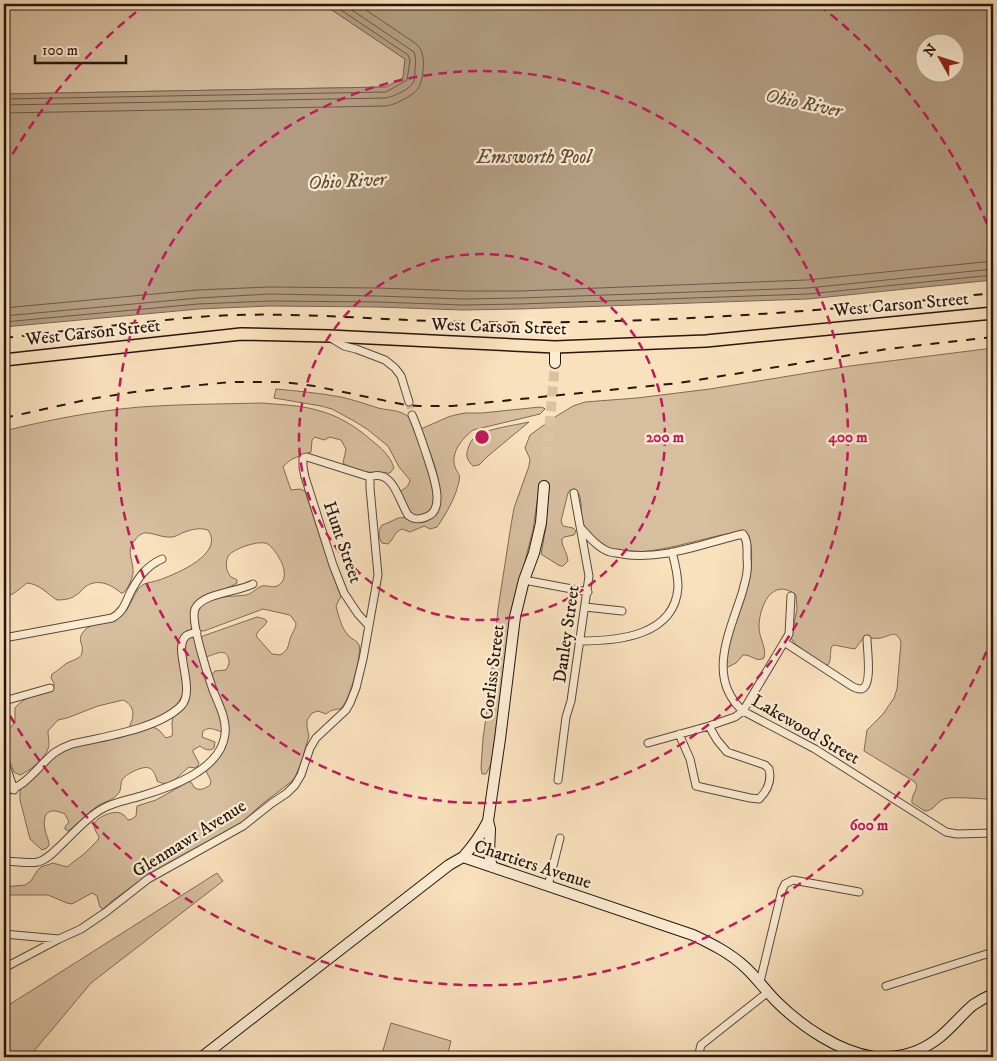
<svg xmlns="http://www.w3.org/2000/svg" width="997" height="1061" viewBox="0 0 997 1061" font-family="'IM FELL DW Pica',serif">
<rect width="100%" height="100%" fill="#f9e1bd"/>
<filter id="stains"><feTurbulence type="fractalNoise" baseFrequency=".004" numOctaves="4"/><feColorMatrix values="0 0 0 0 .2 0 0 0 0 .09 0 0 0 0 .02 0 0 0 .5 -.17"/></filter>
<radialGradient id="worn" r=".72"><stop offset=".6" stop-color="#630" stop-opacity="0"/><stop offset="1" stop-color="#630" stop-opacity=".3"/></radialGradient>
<path fill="#d6be9f" stroke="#806a56" d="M4,4H323L405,59L403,78L386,87L4,94Z
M993,348V797L988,799C979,799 952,796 944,799C936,802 934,811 925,811L912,803C911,797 916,791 917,786L915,782L864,751L867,730L883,714L894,698L897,689L901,642C896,629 890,636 881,638C876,639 870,638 864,637L855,649L849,648L834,645L832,646C829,653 832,659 828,665H825L795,644L791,638L797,609L796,595C772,576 759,607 759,627C759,638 767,648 764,658C756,663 751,654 743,655L736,663L728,667L726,665C725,657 728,647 730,639C740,609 755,580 751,547C750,539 748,532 739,532C702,536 638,564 604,546C598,543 592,536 587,531C577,521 586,497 575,489L570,490L568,493L561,521L563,526L573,528L576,531L574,535L564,537L562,539C561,546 567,551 568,561L563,566H560L541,554L546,527L547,502L538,495L533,530L512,612L493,752L491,764L486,774H482L481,768L483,738L489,697L498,609L511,525L514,508L529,466L530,459L525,448L530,435L555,417L573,406L585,402L637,398L710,389L850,366Z
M276,389C298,391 319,393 341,397C354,400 366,404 378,408C391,411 399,409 410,418C418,440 437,483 433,505C432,509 429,512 427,515L416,517L408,510L400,491C405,489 409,486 410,480L399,467L388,446L367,429L354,421L332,409L321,406L274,398Z
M263,403C282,405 302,405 320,411C339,416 356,427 370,439C381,448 390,455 394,468L390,473L364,472L348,468V466L343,463L346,449L341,440L330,437L324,440L315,437L312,440L311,452C300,457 292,456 283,467L291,490L300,489L305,491L329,564L341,596L336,606C339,617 341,627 348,635C352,640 357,640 359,645C362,654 350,698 343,706C340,710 338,709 333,710C332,710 327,713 326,714L318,711L312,713L307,720V727L309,736L301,763L295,777L291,782L262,804L241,823L149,874L112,901L103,909L100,907L97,896L92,893L72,904L67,903L48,895H4V887L25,885L31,881L37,871L41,867L53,863L67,867L85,853L98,840L99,837C97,833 94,829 94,825C95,817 116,809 122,814C125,815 126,818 128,820L132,819L136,816L137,806L156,800L188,782H191C192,783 193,786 194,787C199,792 206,788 210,785L211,781L206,771C217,756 226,752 228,731L211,676L215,671L226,670C229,665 230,662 228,657C225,648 213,655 206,657L200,639L203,636L257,617C261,618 264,618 267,621C264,629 259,627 256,636L272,654L280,655C291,649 287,644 292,634C294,630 296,628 296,623L290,615L263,609L204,631H201L199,630C198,625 196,619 197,615C199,595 232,597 246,595C252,594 256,588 262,586C267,585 272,588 277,586C284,583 285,576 284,570C283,562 272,544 265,543C256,541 234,549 229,555C226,559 226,565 227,570C228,572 229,575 231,577C232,578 235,578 237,580V583C224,591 206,593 196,603L194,631L181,640L184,690C179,713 150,721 130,728V725C135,715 134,705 123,700L98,706L67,718L58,720L48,731C48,737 50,743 48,749C44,759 31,770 20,775L14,772L4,747V736L15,722V708C26,694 42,696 54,686V683L51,678L52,674C58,671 62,666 67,663C71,661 75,660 78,658C80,657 82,655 82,652C84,644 76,640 84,631C91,621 112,624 122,615C131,608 134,589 144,584C149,582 154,582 159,580C176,574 225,554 208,530C199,527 190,530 182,533C178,535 175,537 171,537C162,538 152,532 144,533C140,534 137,537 135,540C125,552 134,560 133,573C132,580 128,588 123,593H121C111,584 97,578 85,587C82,589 80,593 76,595C72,599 63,600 57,600C47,594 40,584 27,583C20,588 13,596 4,597V431C48,420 94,411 140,407C181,404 222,404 263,403Z
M540,407L544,408L545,409L540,414L473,430C463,438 450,452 455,467C457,473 461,474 459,481C456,497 446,514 437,527L430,529L424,526L410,532L402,529C394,532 394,539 388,544L382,543C378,538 378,530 382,525C400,519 396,514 417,521L439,506C443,480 430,453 421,429L448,417L455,415L465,413H482Z
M529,422L488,456L479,465L473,466C468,461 465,456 468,449C469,444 472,439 476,436C486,429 516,425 529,422Z
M196,634L224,728L222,732C215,730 210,726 203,731L202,737L215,742L214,748C209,752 204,749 200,746L193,750V752L199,763L197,767L195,768L189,767C179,775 170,789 157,781C156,776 154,770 149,768C144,765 125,774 122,780C120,784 122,790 118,794C114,799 107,801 101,804C88,811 80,823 68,831L65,829V827L69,822L65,814C49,807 42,812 45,830C46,835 49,840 49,845L47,848L42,850L30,839L20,800V791L22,787C38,772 52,754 73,746L153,727L159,730L166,738L172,736C173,731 172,727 172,723C172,714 181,707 187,702L183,653L186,638Z
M217,873L223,881L91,983L29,1057H4V1008Z
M391,1023L451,1041L447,1057H381Z"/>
<path fill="#b29c81" stroke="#7b6652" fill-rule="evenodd" d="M323,4H993V280L808,299L520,309L463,310L378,307L270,306L199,309L4,327V94L386,87L403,78L405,59ZM924,42H954V72H924Z"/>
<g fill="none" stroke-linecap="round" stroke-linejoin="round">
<path stroke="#6e5846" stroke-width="1" d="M4,99L386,92L407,80L410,60L408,55L332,4
M4,105L386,98C395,96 411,89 414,81C415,77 415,72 415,68C416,62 416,58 414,52L343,4
M4,113L386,106C395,105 412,96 418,89C423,82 425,61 422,53C421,49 419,46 415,43L357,4
M4,308L197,290L269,287L378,288L463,291H520L807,280L993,261
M4,316L198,298L270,294L378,296L463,299L520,298L808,288L993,269
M4,322L198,304L270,301L378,302L463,305L520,304L808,294L993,275"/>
<path stroke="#dac2a2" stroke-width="7" stroke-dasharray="7 3.5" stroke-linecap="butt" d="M409,402L412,415"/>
<path stroke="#dac2a2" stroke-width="10" stroke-dasharray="10 5" stroke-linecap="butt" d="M544,486L555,363"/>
<g stroke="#5d4838" stroke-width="9">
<path id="street" d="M331,338L344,346L356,349L385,360L395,368L401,376L409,402
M581,528C589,537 598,548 610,552C614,553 618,553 622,554C662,561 704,543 743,534C748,540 747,548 747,556C747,561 748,566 747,571C747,577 744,584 743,590C731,630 705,677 743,711L815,749L946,832L957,834L993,833
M524,580L588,592
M585,607L622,611
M369,626L358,614L344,593L333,565L305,477L303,467V458L307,457L370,477
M4,638L112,618C123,612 125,604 130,593C138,578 146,566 162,559
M580,641C618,641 675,636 678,587C678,575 675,563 672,552
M784,642L850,685C853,687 858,689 861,689C873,687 867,649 867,639
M4,701L50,688
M679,734L690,759L696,786L750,798L759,799C767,791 772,781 769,769L765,765L727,752L717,740L709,726
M648,743L709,726L735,717L743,711L789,634L791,596
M4,760L14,790
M558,780L566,717L571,701L589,576L574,493
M4,790C23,791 40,764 54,753C60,749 66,746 72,744C103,737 158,729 181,706C197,690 172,648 186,636C188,634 193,633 197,632
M4,861C13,861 29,864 38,862C46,860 53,853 59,847C72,835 87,817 102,809C114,802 128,800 141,796C171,787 221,770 225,734C227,719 218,703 213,690C208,676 190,621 195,609C202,593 238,592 253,584
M548,886L560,838
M4,934L59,939L81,929L106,912L148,879L243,826L272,803L287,793L295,785L301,775L310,748L316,738L346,710L350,703L356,688L363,659L378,575L370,488V477C393,468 399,501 408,515C414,520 419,520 426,517C448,510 431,470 427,456C422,442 418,428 412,415
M4,968L59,939
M760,982L782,890L785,884L793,880L859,892
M886,986L993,952
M698,1057L701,1045L768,992"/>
</g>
<g stroke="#29150c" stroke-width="12">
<path id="secondary" d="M555,363V347
M488,821L490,829L489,854L492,867
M463,857C473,846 481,835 488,821L500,739L515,617L524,580L534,553L541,523L544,486
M202,1057L449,865L463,857L693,935C712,944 730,953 745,967C756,977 765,990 776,1001C801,1026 839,1052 874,1057
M885,1057C902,1057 921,1051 936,1040C950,1030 960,1016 973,1005C979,1001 986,997 993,994"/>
</g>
<g stroke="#29150c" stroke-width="14">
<path id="primary" d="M4,360L241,334L329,336L555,347L706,341L993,313"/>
</g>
<use href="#street" stroke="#fbecd4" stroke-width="7"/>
<use href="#secondary" stroke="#fbecd4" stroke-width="10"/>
<use href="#primary" stroke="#f9e1bd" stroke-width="11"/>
<path stroke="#29150c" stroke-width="2" stroke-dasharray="9 9" stroke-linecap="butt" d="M4,338C55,332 106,326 157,321C175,319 194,317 212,316C298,311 385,321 471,322C646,325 820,312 993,293
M4,418L90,399L134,392L190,386L231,382H284L314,386L406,405L418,406H452L679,383L887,349L993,337"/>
</g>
<g fill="none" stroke="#c2185b" stroke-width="2.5" stroke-dasharray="9 6">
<circle cx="482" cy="437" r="183"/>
<circle cx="482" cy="437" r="366"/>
<path d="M992 638A548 548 0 0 1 5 707M5 167A548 548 0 0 1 145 5M819 5A548 548 0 0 1 992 236"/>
</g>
<g text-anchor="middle" stroke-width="4.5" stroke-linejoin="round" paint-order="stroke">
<g font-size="18" fill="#29150c" stroke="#fbecd4">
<text transform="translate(901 304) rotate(-5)" y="6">West Carson Street</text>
<text transform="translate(499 326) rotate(2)" y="6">West Carson Street</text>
<text transform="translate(93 332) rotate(-6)" y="6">West Carson Street</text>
<text transform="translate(343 542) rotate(71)" y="6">Hunt Street</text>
<text transform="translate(566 634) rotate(-82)" y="6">Danley Street</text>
<text transform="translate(492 672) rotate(-83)" y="6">Corliss Street</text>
<text transform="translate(806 729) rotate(30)" y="6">Lakewood Street</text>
<text transform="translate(189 838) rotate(-32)" y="6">Glenmawr Avenue</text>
<text transform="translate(533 864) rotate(18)" y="6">Chartiers Avenue</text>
</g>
<g font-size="19" font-style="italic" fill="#604b3b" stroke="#fbecd4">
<text transform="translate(804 102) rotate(12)" y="7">Ohio River</text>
<text x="534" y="163">Emsworth Pool</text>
<text transform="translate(347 180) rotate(-3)" y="7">Ohio River</text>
</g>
</g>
<circle cx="482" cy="437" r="8" fill="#c2185b" stroke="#fbecd4" stroke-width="2.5"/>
<g font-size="15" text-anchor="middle" font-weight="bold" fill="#c2185b" stroke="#fbecd4" stroke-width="4.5" stroke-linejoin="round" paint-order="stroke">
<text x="665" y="442">200 m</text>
<text x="848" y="442">400 m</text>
<text x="869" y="830">600 m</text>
</g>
<rect width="997" height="1061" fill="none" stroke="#f9e1bd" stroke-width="20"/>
<rect x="5" y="5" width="987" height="1051" fill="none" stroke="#29150c" stroke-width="2.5"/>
<rect x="10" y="10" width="977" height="1041" fill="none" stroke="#29150c"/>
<g transform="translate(940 58) rotate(309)"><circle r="24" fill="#fbecd4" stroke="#a79684"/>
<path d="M0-4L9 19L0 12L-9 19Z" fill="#8f2418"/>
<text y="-8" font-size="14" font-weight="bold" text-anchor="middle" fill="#29150c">N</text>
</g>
<path d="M35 55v8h91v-8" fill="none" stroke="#29150c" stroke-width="2.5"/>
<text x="42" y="55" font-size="15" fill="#29150c" stroke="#fbecd4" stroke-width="4" paint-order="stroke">100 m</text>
<rect width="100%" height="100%" filter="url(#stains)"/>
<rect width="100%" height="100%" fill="url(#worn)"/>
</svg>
